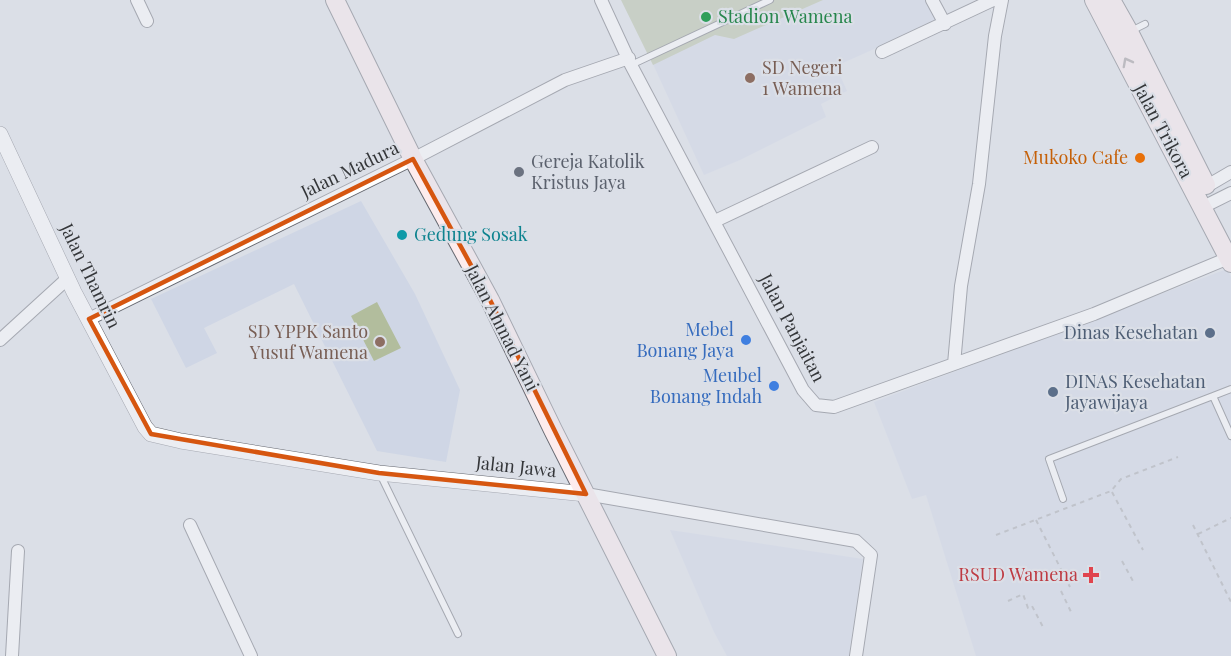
<svg xmlns="http://www.w3.org/2000/svg" width="1231" height="656" viewBox="0 0 1231 656" font-family="'Playfair Display',serif">
<rect width="100%" height="100%" fill="#dbdfe7"/>
<path fill="#cfd6e5" d="M816,0H927L937,21L836,66L847,91L821,104L826,117L740,160L704,175L652,62L718,31Z
M361,201L415,294L460,390L446,462L377,451L294,284L204,328L217,353L186,368L151,299Z
M1227,269L1231,277V656H976L926,495L912,499L874,402Z
M670,530L863,559L849,656H727L714,632Z"/>
<path fill="#b2bd9d" d="M621,0H823L734,39L715,35L653,65Z
M377,302L401,348L374,361L351,316Z"/>
<g fill="none" stroke-linecap="round" stroke-linejoin="round">
<g stroke="#656870" stroke-width="8">
<path id="service" d="M1131,31L1145,24
M631,65L770,0
M1213,396L1231,389
M381,476L458,634
M1063,499L1049,459L1213,396L1231,436"/>
</g>
<g stroke="#656870" stroke-width="14">
<path id="minor" d="M137,0L147,21
M601,0L631,65L803,390L816,405L834,407L1094,314L1231,257
M932,0L945,24
M882,52L993,0
M1202,189L1231,172
M1203,207L1231,193
M715,221L872,147
M89,319L413,159L565,80L629,58
M0,340L68,278
M954,364L961,286L979,184L995,36L1002,0
M586,494L856,541L871,555L856,656
M190,525L251,656
M12,656L18,551"/>
</g>
<g stroke="#656870" stroke-width="16">
<path id="tertiary" d="M0,134L74,292L145,427L151,434L181,441L379,473L586,494"/>
</g>
<g stroke="#656870" stroke-width="20">
<path id="secondary" d="M335,0L413,159L490,300L553,430L667,656
M1094,0L1231,263
M1111,0L1129,32L1206,185"/>
</g>
<path stroke="#a0a3a9" stroke-width="2" stroke-dasharray="4.5 4.5" stroke-linecap="butt" d="M1112,492L1143,550
M1036,520L1070,587
M1193,525L1231,602
M1198,534L1231,518
M996,535L1111,491L1121,479L1178,457
M1122,561L1134,583
M1061,591L1072,614
M1008,601L1023,594L1028,608L1032,606L1044,629"/>
<use href="#service" stroke="#fff" stroke-width="6"/>
<use href="#minor" stroke="#fff" stroke-width="12"/>
<use href="#tertiary" stroke="#fff" stroke-width="15"/>
<use href="#secondary" stroke="#fdeced" stroke-width="18"/>
</g>
<defs><path id="oneway-chevron" d="M-2-3.5L2.5 0L-2 3.5" fill="none" stroke-width="1.6" stroke-linecap="round" stroke-linejoin="round" transform="scale(1.5)"/></defs>
<use stroke="#989193" href="#oneway-chevron" transform="translate(1127 62) rotate(-118)"/>
<path d="M0 0H1231V656H0ZM413,159L490,300L586,494L379,473L151,434L89,319Z" fill="#dbdfe7" fill-opacity=".55" fill-rule="evenodd"/>
<path fill="none" stroke="#d65610" stroke-width="4.5" stroke-linejoin="round" d="M413,159L490,300L586,494L379,473L151,434L89,319Z"/>
<circle fill="#2e9e5b" stroke="#dbdfe7" stroke-width="2" cx="706" cy="17" r="6"/>
<g fill="#8d6e63" stroke="#dbdfe7" stroke-width="2">
<circle cx="750" cy="78" r="6"/>
<circle cx="380" cy="342" r="6"/>
</g>
<circle fill="#e8710a" stroke="#dbdfe7" stroke-width="2" cx="1140" cy="158" r="6"/>
<circle fill="#6b7280" stroke="#dbdfe7" stroke-width="2" cx="519" cy="172" r="6"/>
<circle fill="#0f9aa8" stroke="#dbdfe7" stroke-width="2" cx="402" cy="235" r="6"/>
<g fill="#5c6f8a" stroke="#dbdfe7" stroke-width="2">
<circle cx="1210" cy="333" r="6"/>
<circle cx="1053" cy="392" r="6"/>
</g>
<g fill="#3f7fe0" stroke="#dbdfe7" stroke-width="2">
<circle cx="746" cy="340" r="6"/>
<circle cx="774" cy="386" r="6"/>
</g>
<path fill="#e0444e" stroke="#dbdfe7" stroke-width="2" d="M1088 566h6v6h6v6h-6v6h-6v-6h-6v-6h6z"/>
<g text-anchor="middle" stroke-width="4.5" stroke-linejoin="round" paint-order="stroke">
<g font-size="18" fill="#27864d" stroke="#dbdfe7" text-anchor="start">
<text x="718" y="23">Stadion Wamena</text>
</g>
<g font-size="18" fill="#785e54" stroke="#dbdfe7" text-anchor="start">
<text x="762" y="74">SD Negeri<tspan x="762" dy="21">1 Wamena</tspan></text>
<text x="368" y="338" text-anchor="end">SD YPPK Santo<tspan x="368" dy="21">Yusuf Wamena</tspan></text>
</g>
<g font-size="18" fill="#343639" stroke="#dbdfe7">
<text transform="translate(1163 131) rotate(62)" y="6">Jalan Trikora</text>
<text transform="translate(350 170) rotate(-26)" y="6">Jalan Madura</text>
<text transform="translate(90 276) rotate(64)" y="6">Jalan Thamrin</text>
<text transform="translate(502 328) rotate(63)" y="6">Jalan Ahmad Yani</text>
<text transform="translate(792 328) rotate(62)" y="6">Jalan Panjaitan</text>
<text transform="translate(516 467) rotate(6)" y="6">Jalan Jawa</text>
</g>
<g font-size="18" fill="#c56008" stroke="#dbdfe7" text-anchor="end">
<text x="1128" y="164">Mukoko Cafe</text>
</g>
<g font-size="18" fill="#5b616d" stroke="#dbdfe7" text-anchor="start">
<text x="531" y="168">Gereja Katolik<tspan x="531" dy="21">Kristus Jaya</tspan></text>
</g>
<g font-size="18" fill="#0d838f" stroke="#dbdfe7" text-anchor="start">
<text x="414" y="241">Gedung Sosak</text>
</g>
<g font-size="18" fill="#366cbe" stroke="#dbdfe7" text-anchor="end">
<text x="734" y="336">Mebel<tspan x="734" dy="21">Bonang Jaya</tspan></text>
<text x="762" y="382">Meubel<tspan x="762" dy="21">Bonang Indah</tspan></text>
</g>
<g font-size="18" fill="#4e5e75" stroke="#dbdfe7" text-anchor="end">
<text x="1198" y="339">Dinas Kesehatan</text>
<text x="1065" y="388" text-anchor="start">DINAS Kesehatan<tspan x="1065" dy="21">Jayawijaya</tspan></text>
</g>
<g font-size="18" fill="#be3a42" stroke="#dbdfe7" text-anchor="end">
<text x="1078" y="581">RSUD Wamena</text>
</g>
</g>
</svg>
